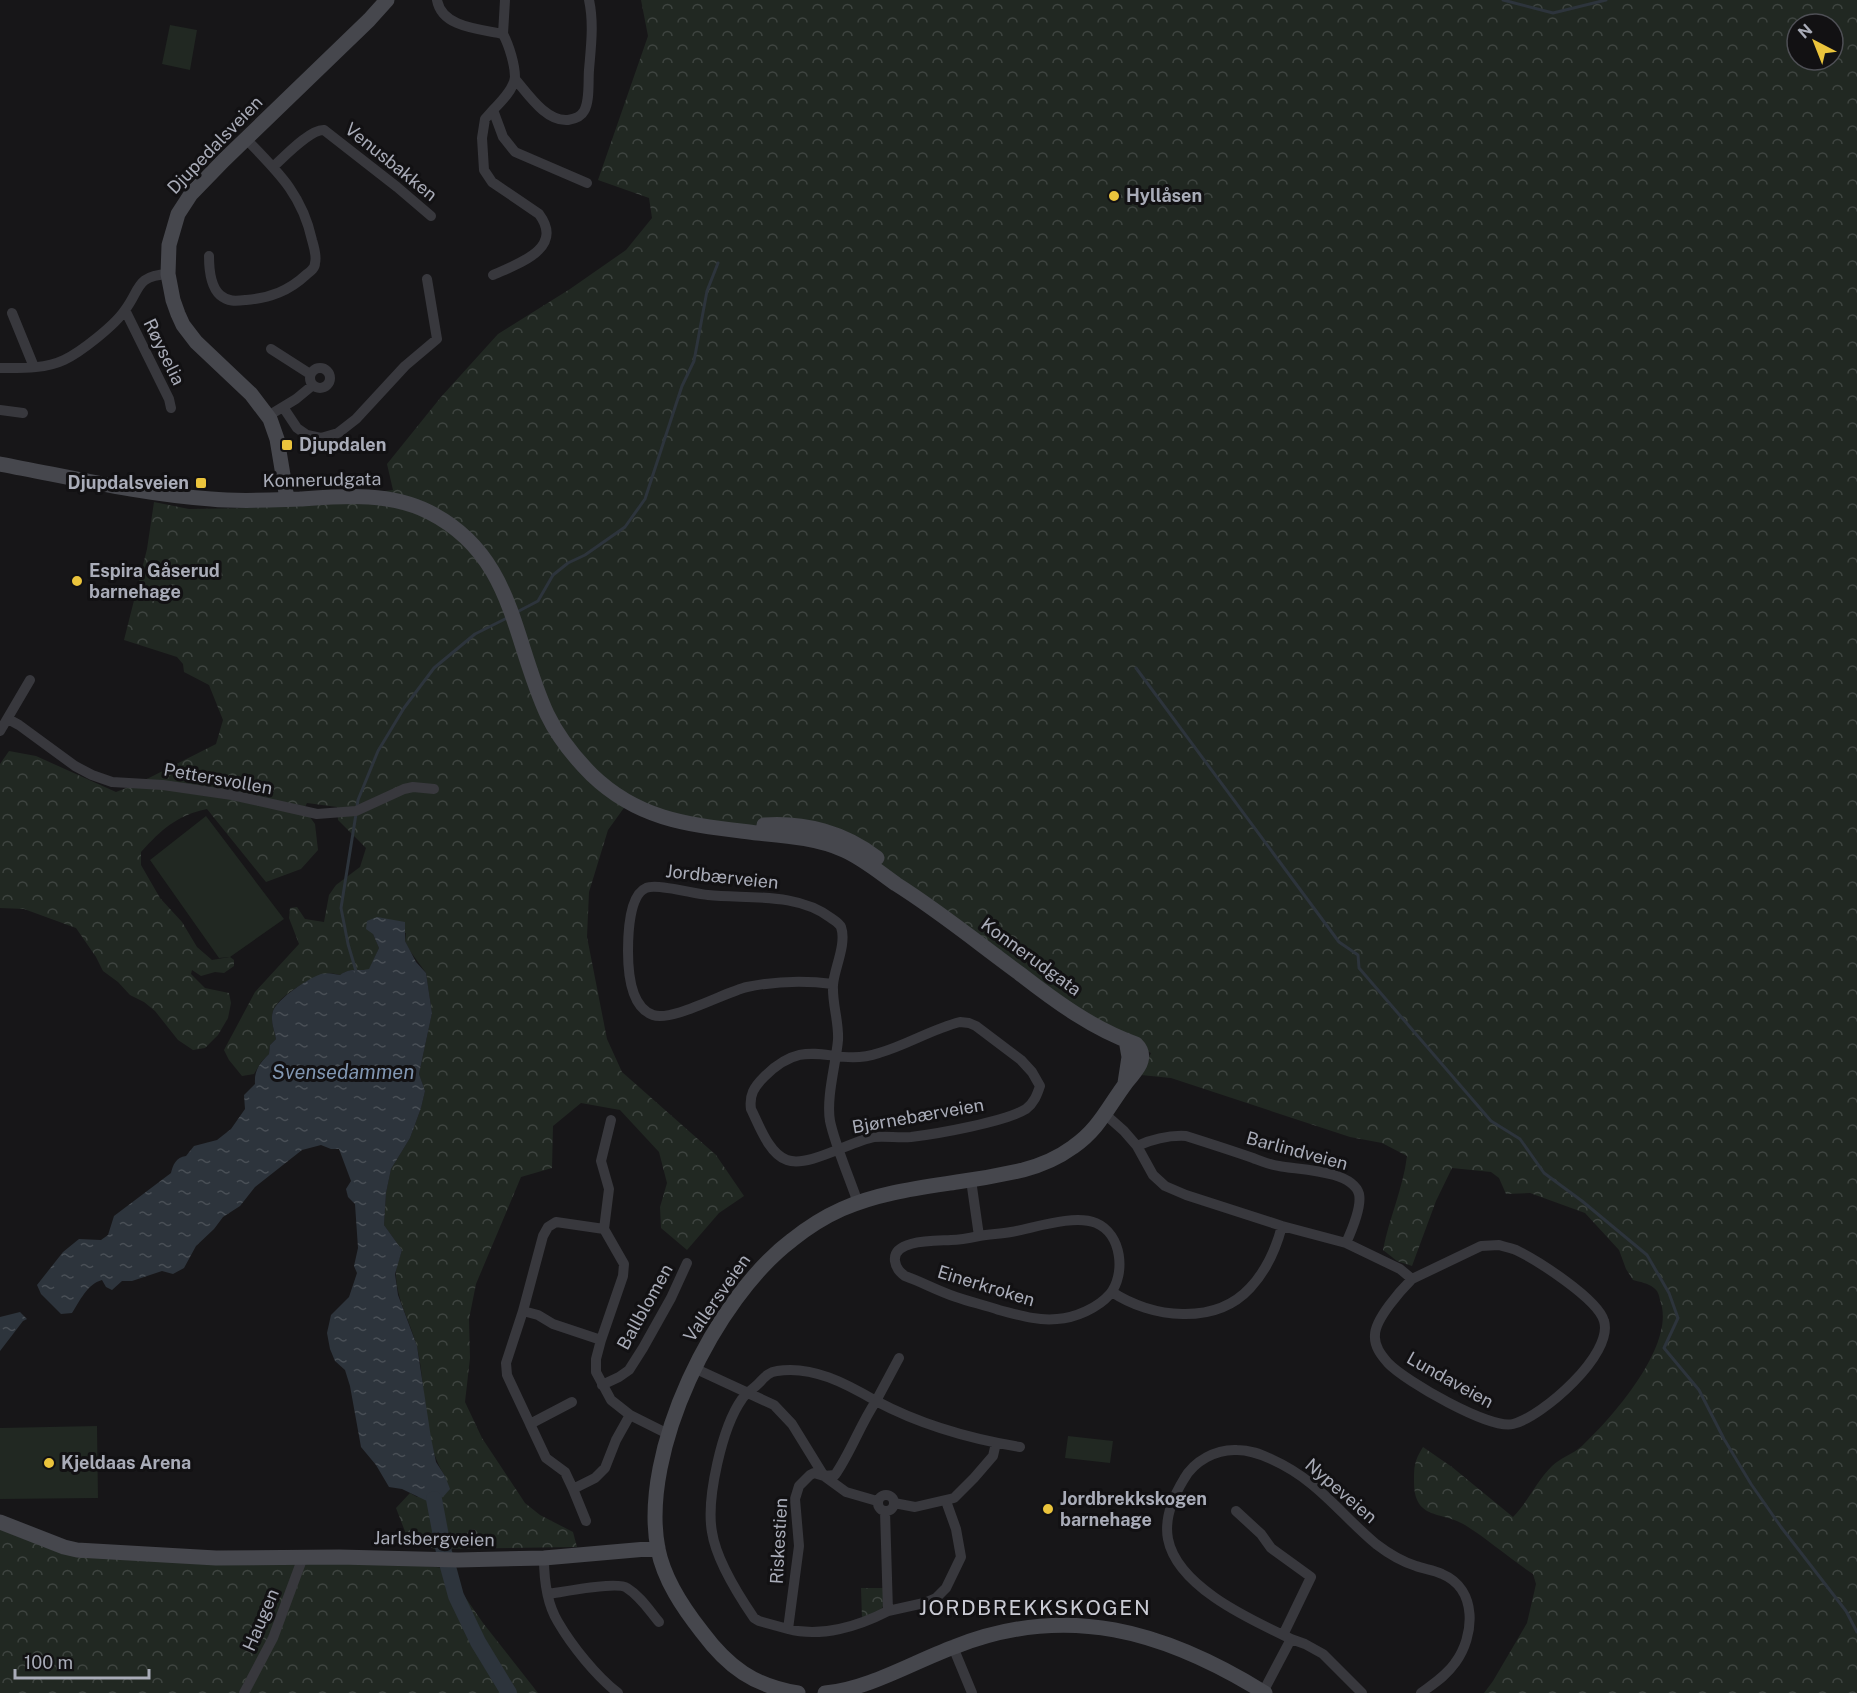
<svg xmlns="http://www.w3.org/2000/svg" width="1857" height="1693" viewBox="0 0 1857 1693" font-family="'Public Sans',sans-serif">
<defs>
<pattern id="forest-crowns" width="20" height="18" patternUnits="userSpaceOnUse" patternTransform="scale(1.5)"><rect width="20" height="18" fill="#212822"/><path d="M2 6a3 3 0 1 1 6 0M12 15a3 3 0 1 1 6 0" fill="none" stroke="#3e4440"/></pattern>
<pattern id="water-ripples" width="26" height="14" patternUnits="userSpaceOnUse" patternTransform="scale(1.5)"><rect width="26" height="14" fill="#2d343c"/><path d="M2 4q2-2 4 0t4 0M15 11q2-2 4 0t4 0" fill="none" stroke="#494f56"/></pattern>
</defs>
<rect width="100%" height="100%" fill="#171618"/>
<path fill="#212822" d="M170,25L197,30L190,70L162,64Z
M206,816L284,919L230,957L219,958L150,860Z
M97,1426L98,1498L0,1499V1428Z
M1068,1436L1113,1441L1110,1463L1065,1458Z"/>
<path fill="url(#forest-crowns)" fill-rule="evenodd" d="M641,0H1857V1693H1484L1493,1681L1527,1623L1536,1584L1533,1574C1510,1559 1489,1540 1465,1525C1443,1511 1414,1521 1414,1482C1414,1467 1414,1461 1423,1447L1452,1467L1513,1517C1528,1502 1536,1482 1552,1466C1560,1458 1573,1454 1582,1446C1613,1417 1677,1344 1660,1300C1659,1295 1658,1291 1654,1288C1648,1283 1640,1282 1633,1280L1626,1269L1619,1250L1585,1213L1530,1193L1506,1194L1499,1178L1491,1172L1452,1168L1436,1201L1412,1266L1397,1261L1383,1250C1389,1218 1403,1189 1407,1156L1382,1143L1350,1137L1171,1078L1141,1075L1151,1053L1081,1017L872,859L723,829L626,805L608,830L589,892L587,937L607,1039L622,1072L716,1155L744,1196L719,1213L687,1250L661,1228L660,1207L667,1183L659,1152L620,1110L581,1103L553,1126L552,1168L521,1177L476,1284L469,1319L470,1358L465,1402L482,1438L525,1503L540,1515L573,1532L577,1547L434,1549L406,1534L396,1508L410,1493L417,1497L445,1476C421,1439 427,1389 417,1347C411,1323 397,1301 396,1276C395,1268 400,1258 402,1250L384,1225L386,1193L391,1169L410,1138L421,1108L425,1091L419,1074L432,1013L426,973L410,951L405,941L406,933L373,934L379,948L369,970C357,972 352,967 340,975C336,974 331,973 326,974C311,977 278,996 273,1011C270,1021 274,1029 276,1039L270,1045L269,1054L261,1062L254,1074L242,1076L229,1060L224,1050L255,992L299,944L289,918L290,908L297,907L305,919L324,922L329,895L336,885L360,867L366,848L338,820L337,807L307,803L304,809L315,824L318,850L301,869L266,882L207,809C177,815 161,830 141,852V865L160,898L182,922L197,947L212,960L230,957L234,960V966L224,973L215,972L201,976L192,970L191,974L205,988L229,993L231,1003L228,1018L218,1035L205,1048L193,1050L178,1040L155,1011L144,1002L130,995L118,982L103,971L96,957L76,928L24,909L0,908V764L9,751L36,756L116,792L139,783L216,744L223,720L209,685L184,672L183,664L177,657L124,640L147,549L154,502L189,509L250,508L393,490L387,464L441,397L498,334L570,289L626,250L652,218L649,198L598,180L648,36ZM1797,24H1833V60H1797Z
M0,1528L58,1549L339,1557L445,1568L483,1623L538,1693H0Z
M861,1588H884V1604L881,1610L862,1619Z"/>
<path fill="url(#water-ripples)" d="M377,917L405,922V941L416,962L426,973L432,1013L419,1074L425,1091L421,1108L410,1138L391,1169L386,1193L384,1225L402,1250L395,1274L398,1295L417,1346L431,1438L436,1462L445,1476L450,1489L443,1497L427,1501L402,1489L389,1487L376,1465L361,1447L350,1386L345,1370L335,1361L330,1349L327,1333L331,1315L349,1297L357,1273L354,1266L358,1248L355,1204L348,1197L346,1189L351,1181L339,1149H331L321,1145L302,1150L255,1187L240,1206L223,1217L214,1229L196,1246L184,1268L173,1274L162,1271L132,1281H122L112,1290L106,1287L102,1280C87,1284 80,1301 72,1313L61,1314L41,1294L37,1285L63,1252L79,1239L101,1240L108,1235L114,1216L171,1173C173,1165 176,1157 186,1156L194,1146L217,1140L231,1129L245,1109L244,1095L255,1084C254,1070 260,1063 269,1054L270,1045L276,1039C274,1029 270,1021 273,1011C277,999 309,978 321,974C328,972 334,974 340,975C352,967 357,972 369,969L379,948L373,934L366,929L367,921Z
M20,1312L27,1319L23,1321L0,1351V1317Z"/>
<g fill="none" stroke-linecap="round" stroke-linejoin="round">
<path stroke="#2d343c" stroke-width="3" d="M1503,0L1553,13L1606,0
M517,612L538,601L553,575L568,563L585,555L625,527L645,499L682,386L694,361L707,291L718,263
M1136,668L1339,942L1358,955L1359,968L1491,1121L1520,1139L1544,1173L1582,1201L1647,1255L1669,1293L1678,1318L1664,1348L1699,1390L1724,1439L1751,1484L1781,1527L1846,1611L1857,1632
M357,807L358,800L378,751L404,708L434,668L475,634L509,617
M356,971L348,944L341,908L356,814"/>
<path stroke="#2d343c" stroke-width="16" d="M434,1499L444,1552L456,1596L478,1642L509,1693"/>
<path stroke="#38383d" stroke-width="10" d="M437,0C442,28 481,29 503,34C509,45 515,65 515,77C514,89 501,102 493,110L503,137L515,152L587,183
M503,34L505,0
M515,79C528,94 546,122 568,120C574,119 581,117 584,111C590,101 588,82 589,70C591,46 594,23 589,0
M273,167C284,157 310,129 324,130L397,187L431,216
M209,256C209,268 210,286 220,295C228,302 236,301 246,300C270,298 289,291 307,274C311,271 315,268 315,263C317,256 314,247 312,240C302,194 278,172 246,139
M493,275C517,264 565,249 539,214L492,182L484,170L482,138L485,119L493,110
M125,310L169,399L171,408
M12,313L34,367
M271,349L310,374
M0,368C21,368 45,369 64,360C81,352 115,325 125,310C141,289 135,276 168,274
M310 378a10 10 0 1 1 20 0a10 10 0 1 1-20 0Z
M283,407L297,428L307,435L321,438L338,433L356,419L405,366L437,339L427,279
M0,410L23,413
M268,416L296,399L313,385
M8,719L19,725L75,766L92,775L112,782L163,785L232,795L317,814L356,811L404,789L413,787L434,789
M0,731L30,680
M833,984C804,980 776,981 747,987C725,992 672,1022 653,1015C630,1007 628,970 628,951C628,935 629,895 646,888C657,883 694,894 708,895C748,899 797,892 831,918C835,921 839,923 841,927C847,944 834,969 833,985C832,1004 839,1021 838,1040C836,1064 826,1097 830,1121C835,1145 850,1179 858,1203
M960,1022L969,1023L976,1026L1021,1060L1032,1072L1040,1086C1037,1095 1034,1103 1026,1109C1005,1122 936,1134 911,1137C899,1138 886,1136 874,1137C851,1141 808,1168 787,1160C769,1154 759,1125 751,1109C749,1095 754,1087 764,1077C809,1032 831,1069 879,1053C907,1045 932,1029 960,1022Z
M1106,1115L1124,1131L1137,1146L1153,1175L1165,1186L1186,1195L1282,1226L1346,1243L1400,1269L1412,1279
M611,1120L601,1161L609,1189L604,1229L624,1264L623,1276L601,1340L596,1359V1372L611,1400L630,1415L668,1434
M1137,1146C1153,1139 1168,1135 1186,1136C1208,1143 1230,1150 1253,1158C1261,1161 1270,1165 1279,1166C1299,1170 1352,1170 1359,1194C1362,1207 1351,1232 1346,1243
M971,1180L979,1236C970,1238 961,1240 951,1240C937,1241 892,1239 895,1261C896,1268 899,1272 905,1276C922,1282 938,1291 956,1297C970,1302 985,1305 999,1310C1019,1315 1037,1321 1057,1319C1075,1318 1098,1308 1110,1294C1126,1274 1122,1234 1096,1223C1074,1214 1034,1228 1011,1232C1000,1234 990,1234 979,1236
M1499,1245C1505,1247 1511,1248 1516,1250C1537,1260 1598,1299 1604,1321C1614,1354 1542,1417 1513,1424C1490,1430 1405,1381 1388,1363C1381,1355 1374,1346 1375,1335C1375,1319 1401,1290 1412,1279L1481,1246Z
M1112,1292C1151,1318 1215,1326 1250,1288C1266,1271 1276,1249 1282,1226
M523,1311L543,1236L548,1227L556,1222L604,1229
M694,1368L774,1405L792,1424L824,1476L846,1492L877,1501
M602,1385L619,1377L629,1370L643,1348L671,1298L687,1263
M572,1402L530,1424L546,1458L565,1472L573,1489L595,1478L605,1468L616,1440L630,1415
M530,1424L507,1375L506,1363L523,1311L538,1315L553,1324L601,1340
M573,1489L586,1521
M878 1503a8 8 0 1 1 16 0a8 8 0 1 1-16 0Z
M894,1503L915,1507L954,1498L974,1478L993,1456L996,1443
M885,1511L888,1611L924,1603L936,1598L946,1588L961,1557L956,1529L946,1501
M1236,1511L1261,1534L1271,1548L1311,1577L1283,1635L1291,1639L1263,1692
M544,1558C544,1578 547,1604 558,1622C572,1646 596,1676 618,1693
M549,1594C563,1592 617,1581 627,1588C640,1596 649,1610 659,1622
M888,1611C859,1626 821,1638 788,1629L799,1546L795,1499L799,1486L810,1475L814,1473L824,1476L835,1475C851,1452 860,1425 876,1401C921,1425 971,1439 1020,1447
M788,1629L759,1621L754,1618C739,1596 716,1559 712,1532C706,1499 722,1427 742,1399C746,1393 753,1389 758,1384C764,1378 768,1372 777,1371C812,1365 847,1384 876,1401L899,1358
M1283,1635C1245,1617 1177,1585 1168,1539C1164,1518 1173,1497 1184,1479C1194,1461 1216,1449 1237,1450C1250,1450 1260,1454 1271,1459C1318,1480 1339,1513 1376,1544C1389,1554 1400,1561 1416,1566C1424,1569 1434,1570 1442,1574C1478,1589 1475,1636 1455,1663C1446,1676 1433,1684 1421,1693
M1291,1639L1305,1644L1323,1654L1362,1693
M953,1647L972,1693
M244,1693L273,1638L303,1557"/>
<path stroke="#46474d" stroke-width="15" d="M0,464C70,477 140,494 211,499C240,502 271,500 300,499C344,496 389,492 429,512C514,555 512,638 547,714C558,737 574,757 592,775C641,822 693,825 757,833C787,836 816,838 844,850C864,859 879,872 896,884C939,911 978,943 1019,973C1055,1001 1093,1029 1136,1044C1141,1049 1143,1054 1141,1061C1139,1069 1131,1076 1126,1083C1108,1107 1099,1129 1073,1147C1058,1158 1042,1165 1023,1170C1001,1175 979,1179 957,1182C918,1188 878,1193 842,1209C824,1217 807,1228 792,1240C715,1298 639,1452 658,1549C664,1580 683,1608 702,1632C728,1667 754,1686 798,1693
M287,499L277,439L270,419L251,394L196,342L183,325L178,314L173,300L168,274L169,245L178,214L191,194L224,160L369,20L387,0
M764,825C805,822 845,833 877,858
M1125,1083L1129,1057L1126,1040
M0,1522L64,1547L77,1550L216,1558L339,1557L458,1560L544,1558L658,1548
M825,1693C869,1689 913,1662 954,1647C1067,1602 1165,1631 1265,1693"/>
</g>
<g fill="#ebc43c" stroke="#121113" stroke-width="2">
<circle cx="1114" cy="196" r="6"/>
<rect x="281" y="439" width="12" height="12" rx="3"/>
<rect x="195" y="477" width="12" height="12" rx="3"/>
<circle cx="77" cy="581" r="6"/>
<circle cx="49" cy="1463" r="6"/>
<circle cx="1048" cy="1509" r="6"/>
</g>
<g text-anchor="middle" stroke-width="6" stroke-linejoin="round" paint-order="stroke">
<g font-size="18" fill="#a9acb8" stroke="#121113">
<text transform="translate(215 145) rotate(-46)" y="6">Djupedalsveien</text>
<text transform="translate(391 162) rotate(39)" y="6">Venusbakken</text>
<text transform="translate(164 352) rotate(64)" y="6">Røyselia</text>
<text transform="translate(322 480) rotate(-1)" y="6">Konnerudgata</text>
<text transform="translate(218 779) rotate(10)" y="6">Pettersvollen</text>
<text transform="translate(722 877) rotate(6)" y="6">Jordbærveien</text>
<text transform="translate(1031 957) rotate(36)" y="6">Konnerudgata</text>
<text transform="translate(918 1116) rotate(-10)" y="6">Bjørnebærveien</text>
<text transform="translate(1297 1151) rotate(15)" y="6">Barlindveien</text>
<text transform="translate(986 1286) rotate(17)" y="6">Einerkroken</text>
<text transform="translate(717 1298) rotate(-55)" y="6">Vallersveien</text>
<text transform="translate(645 1307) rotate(-61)" y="6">Ballblomen</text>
<text transform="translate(1450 1380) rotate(29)" y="6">Lundaveien</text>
<text transform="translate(1341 1491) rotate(41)" y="6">Nypeveien</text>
<text transform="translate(434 1539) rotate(1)" y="6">Jarlsbergveien</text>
<text transform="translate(779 1541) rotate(-87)" y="6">Riskestien</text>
<text transform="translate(261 1620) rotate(-67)" y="6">Haugen</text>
</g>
<g font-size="18" font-weight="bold" fill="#a9acb8" stroke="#121113" text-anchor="start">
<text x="1126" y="202">Hyllåsen</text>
<text x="299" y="451">Djupdalen</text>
<text x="189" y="489" text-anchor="end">Djupdalsveien</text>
<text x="89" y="577">Espira Gåserud<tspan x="89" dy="21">barnehage</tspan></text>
<text x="61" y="1469">Kjeldaas Arena</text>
<text x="1060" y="1505">Jordbrekkskogen<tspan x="1060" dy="21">barnehage</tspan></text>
</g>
<g font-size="20" font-style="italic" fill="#8196b1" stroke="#121113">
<text x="343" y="1079">Svensedammen</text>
</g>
<g font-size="21" letter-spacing="1.5" fill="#cacbd4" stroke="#121113">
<text x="1035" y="1615">JORDBREKKSKOGEN</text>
</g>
</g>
<g transform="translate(1815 42) rotate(318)"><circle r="28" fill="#121113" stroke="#4e4f55" stroke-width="1.5"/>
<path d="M0-4.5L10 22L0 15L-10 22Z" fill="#ebc43c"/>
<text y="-9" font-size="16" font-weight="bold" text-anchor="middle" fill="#a9acb8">N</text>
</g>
<path d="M15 1669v9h134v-9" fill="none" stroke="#a9acb8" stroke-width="3"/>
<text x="24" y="1669" font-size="18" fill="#a9acb8" stroke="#121113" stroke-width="4.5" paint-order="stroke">100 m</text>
</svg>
